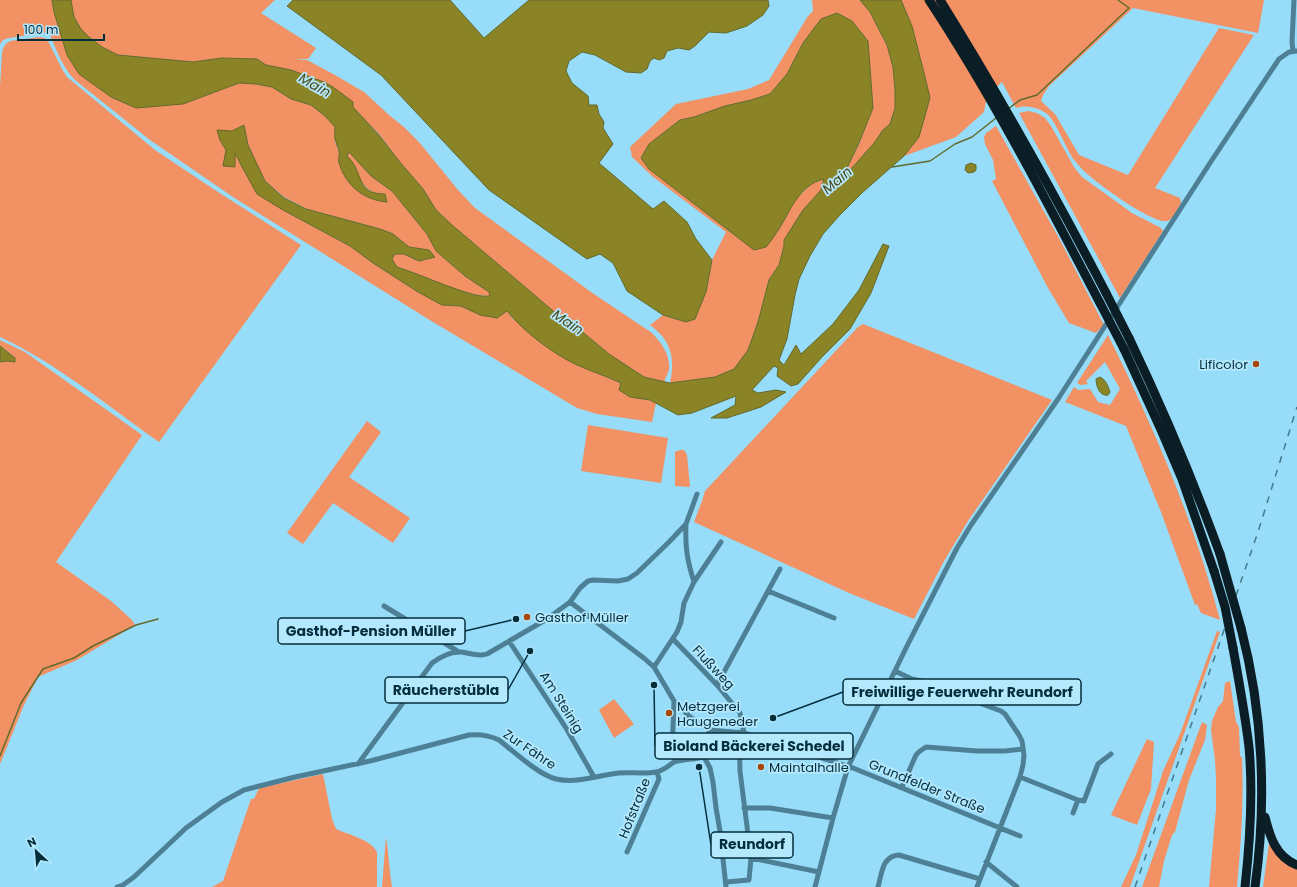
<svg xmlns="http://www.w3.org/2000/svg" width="1297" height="887" viewBox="0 0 1297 887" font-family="Poppins,sans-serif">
<rect width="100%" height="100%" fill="#97ddfa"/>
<path fill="#f29163" d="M0,0H52L54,12L67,55L230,86L239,83H248L272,87L291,99L311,105L325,116L336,127L335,142L339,151V162L354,188L378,194C357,187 360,171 347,156L348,153H350L371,176L392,191L427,234L436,251L465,276L490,292V296C460,296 426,276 397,267L392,259L395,254H404L419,261L435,257L429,250L409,247L393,234L380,229L307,209L284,197L265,181L248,145L244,125L220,140L226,150L224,165L235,152L241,165L283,210L350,246L373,263L418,292L442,304L461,306L480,315L507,311L513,319L574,363L621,383L619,390L630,397L650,400L656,403L652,422L597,414L577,408L428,319L233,197L150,140L75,80C62,67 56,49 49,32L9,38L3,40L0,44Z
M71,0H275L261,13L316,48L308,59H294L307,60L335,75L364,92L389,115L404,127L419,142L458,190L475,208L591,292L652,333C661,342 671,356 669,370C668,374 665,378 664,382L644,377L609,354L574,325L565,321L452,225L436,210L423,189L399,161L380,135L333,87L324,82L291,70L266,65L257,59L222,58L193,62L118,55L102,47L89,37L81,29L74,17Z
M812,0H860L870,12L887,45L893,67L895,90V108L890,124L883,130L874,143L852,168L846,170L859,144L873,108L868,41L852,21L837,13L821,19L803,43L787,74L770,94L751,100L725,106L694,117L680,120L649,144L641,158L649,169L779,229L795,200L812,183L824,179L821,190L803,210L784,240V246L779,265L769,280L758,322L748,350L734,369L715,377L670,383C675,358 672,341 650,325L663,315L686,322L706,292L712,260L726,232L652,176L632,157L630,147L676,104L748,89L769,80L808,16L813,11Z
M901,0H1264L1258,33L1133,8L1049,86L1043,95L1041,101L1055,114L1079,155L1128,175L1219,28L1254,35L1155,188L1180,198L1181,203C1178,208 1173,220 1167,221C1152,224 1093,181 1082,169C1079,166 1077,163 1074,160C1065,147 1057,122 1046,113C1037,107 1026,105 1016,108L1002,82L987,96L984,112L956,137L904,156L919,137L912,26Z
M39,37L45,38L48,41L62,69L67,77L155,150L218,192L301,245L159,442C108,406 56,363 0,337V87L2,53C3,47 5,44 10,41Z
M1028,111L1037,113L1045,118L1051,126L1074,167L1082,177L1132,213L1161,228L1163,231L1160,236L1120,298L1019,113Z
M996,126L1060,240L1104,325L1096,333L1069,323L1048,288L992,181L996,179L993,160L985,144L984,137L986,133Z
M863,324L1052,400L968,521L943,563L914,619L849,593L694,522L702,501L705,491L858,327Z
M1108,335C1154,428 1193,518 1220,620L1201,613L1197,604L1195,605L1161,512L1126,426L1065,402L1074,387L1078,390L1090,389L1098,402L1110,405L1120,389L1105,362L1086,381L1088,384L1081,385L1077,383Z
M0,340L25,352L142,435L56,562L111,601L132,620L135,625L77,660L38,677L24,705L0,764V362L7,361L14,362L12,355L0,346Z
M367,421L381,432L349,477L410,518L393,543L333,503L303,544L287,533Z
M588,425L668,438L661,483L581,471Z
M680,450H684L687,455L690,487L675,486V452Z
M1217,631L1220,632L1130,887H1121L1136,855L1163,771L1180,734Z
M1230,681L1236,722L1239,727L1240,756L1242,757C1244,801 1241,844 1237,887H1209L1216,809V778L1215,760L1211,730L1212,721L1218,707L1223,701L1225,683Z
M614,699L634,724L614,738L599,710Z
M1202,722L1207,725L1205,740L1189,780L1175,832L1172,835L1164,861L1159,887H1142Z
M1147,739L1154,742L1151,789L1137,825L1111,815Z
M323,774L332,819L336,829C349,835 370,839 377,852V887H212L223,881L251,799H254L259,788Z
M386,837C389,854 389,871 392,887H382Z
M1269,843C1276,857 1284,861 1297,868V887H1263Z"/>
<path fill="#8b8427" stroke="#626a2d" d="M52,0H71L74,17L81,29L89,37L102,47L118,55L193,62L222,58L257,59L266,65L291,70L324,82L333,87L353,102V107L379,135L399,161L423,189L436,210L452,225L565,321L574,325L609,354L644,377L670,383L715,377L734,369L748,350L758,322L769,280L779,265L784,246V240L803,210L821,190L824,179C799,185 791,210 779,229C775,235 771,241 766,247L754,250L649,169L641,158L649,144L680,120L694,117L725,106L751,100L770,94L787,74L803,43L821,19L837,13L852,21L868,41L873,108L859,143L846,170L852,168L874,143L883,130L890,124L895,108V90L893,67L887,45L870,12L860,0H901L912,26L925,77L930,98L919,137L904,156L863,192L839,216L823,234L810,256L799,279L795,295L787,339L779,360L784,365L796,345L801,354L833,324L859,290L883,244L889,246L871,293L850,329L822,357L798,384L791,386L777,376L778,368L774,366L752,390L758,393L776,390L786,392L761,407L727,418H711L735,405L736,396L692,413L678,415L650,400L630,397L619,390L621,383C606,376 590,371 575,364C552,353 523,331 507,311L497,318L480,315L461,306L442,305L418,292L373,263L350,246L283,210L257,194L241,165L235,153V167L223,166L226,150L220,140L217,130L232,131L244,125L248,145L265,181L284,198L306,209L380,229L393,234L409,247L429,250L435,257L419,261L404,254H395L392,259L397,267C419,274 440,284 462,291C472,294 480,297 490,296L489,292L465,276L436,251L427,234L392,191L371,176L350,153H348L347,156C349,158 352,161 353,163C363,180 360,194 385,194L387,202C364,200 346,186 339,163C338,159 340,155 339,151C339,148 336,145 336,142C334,137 335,132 335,127L325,116L311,105L291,99L272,87L256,84L239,83L183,104L136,108L111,97L79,74L67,55L54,12Z
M293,0H450L484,38L529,0H768L769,6L763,15L747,26L726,33L709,32L695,46L689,50L678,48L667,51L664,58L659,60L654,58L650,61L647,69L641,73L626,72L595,55L582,52L569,61L566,71L572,83L588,96L589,105H597L599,114L604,122L603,128L613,144L599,163L653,209L664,201L687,222L696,239L712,260L706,292L695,319L686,322L663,315L627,291L613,263L600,254L587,259L489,190L381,75L287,6Z
M971,163L976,165V170L974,172L968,173L965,170L966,165Z
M0,346L15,358V362L7,361L0,362Z
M1100,377C1106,380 1108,386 1110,392L1108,395C1100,397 1096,386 1096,379Z"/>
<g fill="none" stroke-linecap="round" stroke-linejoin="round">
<path stroke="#626a2d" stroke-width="1.5" d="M1008,109L1020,100L1037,95L1129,8L1118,0
M892,167L930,161L955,144L972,137L996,118
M0,756L21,703L43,669L74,658L93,646L136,625L158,619"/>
<path stroke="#4d8095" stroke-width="5" d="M1293,51L1292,42L1294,0
M686,524C685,547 687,560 694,582
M768,591L780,569
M570,602L645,659L654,667L674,701L689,716L709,730L744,733L853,768L1020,836
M384,606L415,625L459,652
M673,639L717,685L740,713L744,733
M509,641L566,728L594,777
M654,667L677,632L681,622L684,603L694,582L721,542
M895,671L912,679L945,686L971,700L1001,711L1005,714L1019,735L1022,741L1024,755L1023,765L1020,777L977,887
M717,685L768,591L834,618
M674,701L672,754L675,762
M709,730L704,757L710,768L713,782L716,808L720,831L726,887
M358,764L432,663C440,657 450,651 461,652C470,653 478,657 487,654L547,619L570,602L580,588L588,581L593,580L618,581L628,579L637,573L669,542L686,524L697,494
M1020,777L1078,800L1073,813
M902,787L916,755L920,751L926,747L977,751H1005L1023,749
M1078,800L1084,801L1098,764L1111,754
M744,808H770L833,818
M627,852L659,779L657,772
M751,858L819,872
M986,862L1017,887
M726,882L749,880L751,858L740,771L739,732
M117,887L123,885L134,877L186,828L222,802L244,790L295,777L370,761L469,735C480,734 489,735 499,740C513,751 539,775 556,779C578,784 598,775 619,773C630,772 646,774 656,772C663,771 668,766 674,762C680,760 696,759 704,757
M815,887L833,818L848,767L908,644L957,548L971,525L1058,399L1210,163L1279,59L1289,52L1297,51
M878,887C882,873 882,856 899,855L980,879"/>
<path stroke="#0b1d25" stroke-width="9" d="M929,0C993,97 1046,200 1100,303
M940,0C999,95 1054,193 1106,293
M1129,338C1163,409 1193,480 1220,554
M1124,349L1162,432L1182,479L1214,571
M1241,628C1263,712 1267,802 1255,887
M1233,648C1239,681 1245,714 1249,747C1253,792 1250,842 1245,887
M1265,817C1270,837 1276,857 1297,865"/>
<path stroke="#42788c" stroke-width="1.5" stroke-dasharray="7 7" stroke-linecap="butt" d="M1135,887L1258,532L1297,407"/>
<path stroke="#0b1d25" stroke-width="9" d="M1106,293L1129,338
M1100,303L1124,349
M1220,554L1241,628
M1214,571L1225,607L1233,648"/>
</g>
<g fill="#a84606" stroke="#b4e8fd" stroke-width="1.5">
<circle cx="1256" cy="364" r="4"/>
<circle cx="527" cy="617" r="4"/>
<circle cx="669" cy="713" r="4"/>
<circle cx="761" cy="767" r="4"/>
</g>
<g text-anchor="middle" stroke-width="3.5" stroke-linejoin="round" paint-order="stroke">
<g font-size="13" fill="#042e3c" stroke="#b4e8fd" text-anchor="start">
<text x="1248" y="369" text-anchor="end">Lificolor</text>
<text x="535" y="622">Gasthof Müller</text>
<text x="677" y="711">Metzgerei<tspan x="677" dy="15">Haugeneder</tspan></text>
<text x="769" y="772">Maintalhalle</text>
</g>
<g font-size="13" fill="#042e3c" stroke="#b4e8fd">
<text transform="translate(714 667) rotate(47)" y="5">Flußweg</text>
<text transform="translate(562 702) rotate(58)" y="5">Am Steinig</text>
<text transform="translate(530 749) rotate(34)" y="5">Zur Fähre</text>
<text transform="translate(927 786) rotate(22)" y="5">Grundfelder Straße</text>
<text transform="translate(634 808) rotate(-68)" y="5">Hofstraße</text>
</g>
<g font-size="14" font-style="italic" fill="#4c4918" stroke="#b4e8fd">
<text transform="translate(315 85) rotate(30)" y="5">Main</text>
<text transform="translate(837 180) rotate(-40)" y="5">Main</text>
<text transform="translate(568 322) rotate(34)" y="5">Main</text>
</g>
</g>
<path fill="none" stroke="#042e3c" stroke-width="1.5" d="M516 619L465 631M530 651L508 690M773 718L843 692M654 685L655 746M699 767L711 845"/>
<g fill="#042e3c" stroke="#b4e8fd" stroke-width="1.5">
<circle cx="516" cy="619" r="4"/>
<circle cx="530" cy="651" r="4"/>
<circle cx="773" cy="718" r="4"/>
<circle cx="654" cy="685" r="4"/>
<circle cx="699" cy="767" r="4"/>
</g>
<g fill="#b4e8fd" stroke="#042e3c" stroke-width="1.5">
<rect x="278" y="618" width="187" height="26" rx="4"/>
<rect x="385" y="677" width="123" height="26" rx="4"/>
<rect x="843" y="679" width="238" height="26" rx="4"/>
<rect x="655" y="733" width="198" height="26" rx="4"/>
<rect x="711" y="832" width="82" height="26" rx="4"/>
</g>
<g font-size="14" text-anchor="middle" font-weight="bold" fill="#042e3c">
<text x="371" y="636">Gasthof-Pension Müller</text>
<text x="446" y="695">Räucherstübla</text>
<text x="962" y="697">Freiwillige Feuerwehr Reundorf</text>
<text x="754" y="751">Bioland Bäckerei Schedel</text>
<text x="752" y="849">Reundorf</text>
</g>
<g transform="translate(36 851) rotate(334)" stroke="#b4e8fd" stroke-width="3" paint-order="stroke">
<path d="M0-3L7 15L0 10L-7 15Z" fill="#042e3c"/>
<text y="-6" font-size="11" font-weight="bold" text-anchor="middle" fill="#042e3c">N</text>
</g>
<path d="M18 34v6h86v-6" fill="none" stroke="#042e3c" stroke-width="2"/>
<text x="24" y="34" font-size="12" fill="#042e3c" stroke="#b4e8fd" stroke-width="3" paint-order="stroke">100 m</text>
</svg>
